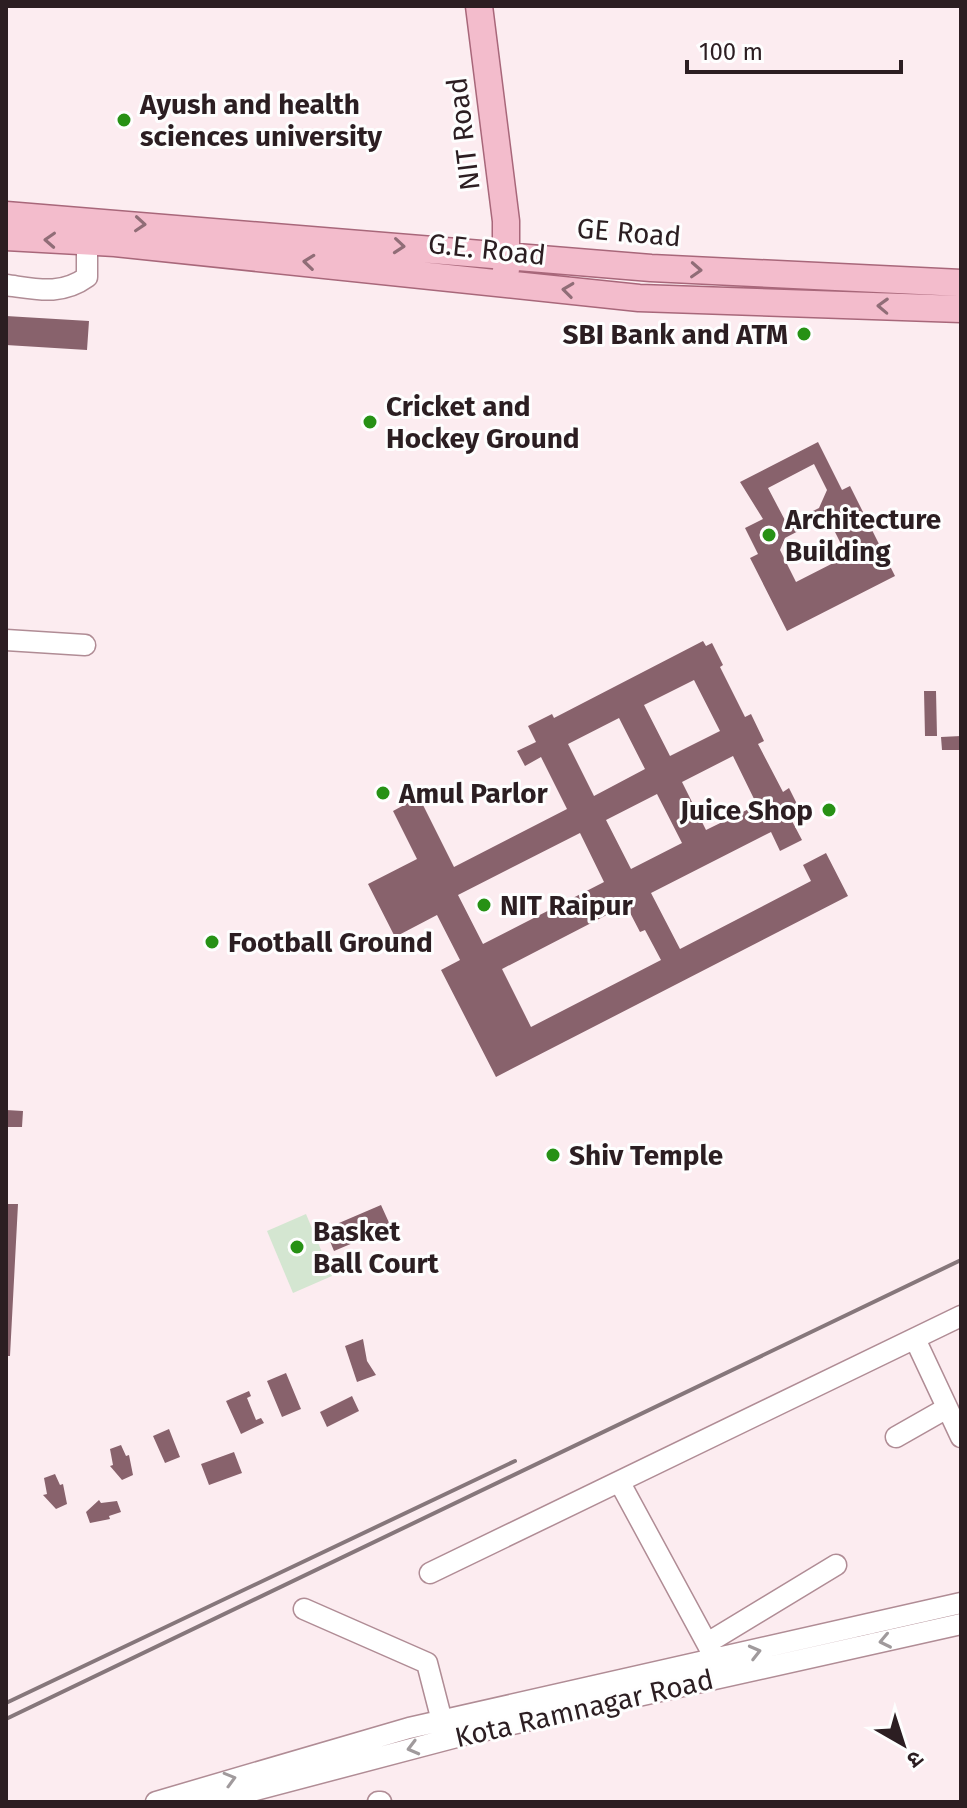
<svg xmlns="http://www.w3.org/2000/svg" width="967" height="1808" viewBox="0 0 967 1808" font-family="'Fira Sans','Noto Sans Devanagari',sans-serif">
<rect width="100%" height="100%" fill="#fcecf0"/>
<path fill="#d4e6d1" d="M306,1214L332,1276L293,1293L267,1231Z"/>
<path fill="#88626c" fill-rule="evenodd" d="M6,316L89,321L87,350L6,345Z
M818,442L842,490L850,486L869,524L866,526L869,532L872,530L895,576L787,631L750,558L758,554L745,528L763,519L740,482ZM814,464L827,490L819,508L787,524L768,488ZM827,516L847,556L796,582L780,550L785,538Z
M703,641L706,646L712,643L723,665L720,667L745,717L751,714L764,741L758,744L783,792L789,788L803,816L792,821L802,840L780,851L771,832L651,893L680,949L811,881L803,865L826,853L848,896L496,1077L441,970L460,960L437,915L395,937L368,884L417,859L393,811L419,797L454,867L567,809L541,757L525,766L517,751L536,742L528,726L552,714L554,718ZM694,680L720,731L670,756L644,705ZM619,718L645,769L594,796L568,744ZM733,756L757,805L706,830L682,782ZM657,794L682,843L631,869L606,820ZM580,833L604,882L483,944L458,895ZM626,905L640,932L645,930L661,960L531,1027L502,969Z
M924,691H936L937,736H925Z
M961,736V750H942L941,737Z
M6,1110L23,1111L22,1127H6Z
M6,1204H18L10,1356H6Z
M381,1205L391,1227L334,1251L325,1229Z
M363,1339L367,1361L376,1375L357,1382L345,1346Z
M286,1373L301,1409L282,1417L267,1381Z
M249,1391L251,1396L247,1398L256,1420L261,1418L264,1423L241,1434L226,1401Z
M352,1396L359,1411L327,1427L320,1412Z
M169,1429L180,1457L165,1463L153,1436Z
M121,1445L126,1456L129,1455L133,1475L122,1480L110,1466L113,1465L110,1449Z
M234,1452L242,1473L209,1485L201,1464Z
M55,1474L60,1485L63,1484L67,1504L56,1509L43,1495L47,1494L44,1478Z
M99,1500L101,1503L117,1501L121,1512L109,1516L110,1519L90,1523L86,1512Z"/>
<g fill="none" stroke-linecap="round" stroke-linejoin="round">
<g stroke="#b08c95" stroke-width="23">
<path id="minor" d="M6,285C36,289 61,296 87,277V242
M6,640L85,645
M915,1339L961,1437
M896,1437L947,1408
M620,1483L723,1673
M430,1573L961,1316
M304,1609L427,1663L442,1721
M709,1642L836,1565
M156,1802L409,1728L961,1603
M210,1802L468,1734L961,1624
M378,1802H381"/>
</g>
<g stroke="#a8677a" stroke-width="29">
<path id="major" d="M479,6L506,221V269
M6,215L651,268L961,283
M6,237L115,243L639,298L961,309"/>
</g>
<use href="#minor" stroke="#fff" stroke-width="20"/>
<use href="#major" stroke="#f3bccc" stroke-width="26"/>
<path stroke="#86777b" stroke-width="4" d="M6,1703L515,1461
M6,1719L961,1260"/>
</g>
<defs><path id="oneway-chevron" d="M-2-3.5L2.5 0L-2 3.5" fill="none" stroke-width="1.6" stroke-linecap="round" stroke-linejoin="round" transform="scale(2)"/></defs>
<g stroke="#906d77">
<use href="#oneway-chevron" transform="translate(140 224) rotate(4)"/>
<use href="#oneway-chevron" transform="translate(50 240) rotate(-177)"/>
<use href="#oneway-chevron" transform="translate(399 246) rotate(5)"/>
<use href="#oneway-chevron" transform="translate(309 262) rotate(-174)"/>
<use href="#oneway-chevron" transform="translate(696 270) rotate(3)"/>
<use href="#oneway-chevron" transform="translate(568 290) rotate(-173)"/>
<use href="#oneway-chevron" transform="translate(883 306) rotate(-178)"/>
</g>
<g stroke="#a09a9c">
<use href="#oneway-chevron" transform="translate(885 1641) rotate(168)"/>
<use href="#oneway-chevron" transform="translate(755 1652) rotate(-14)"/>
<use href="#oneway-chevron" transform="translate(413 1748) rotate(165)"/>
<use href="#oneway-chevron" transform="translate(230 1779) rotate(-16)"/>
</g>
<g fill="#279115" stroke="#fefefe" stroke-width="3">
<circle cx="124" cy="120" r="8"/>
<circle cx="804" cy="334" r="8"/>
<circle cx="370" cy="422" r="8"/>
<circle cx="769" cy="535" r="8"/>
<circle cx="383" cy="793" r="8"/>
<circle cx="829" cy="810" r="8"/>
<circle cx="484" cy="905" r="8"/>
<circle cx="212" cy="942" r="8"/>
<circle cx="553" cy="1155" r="8"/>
<circle cx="297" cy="1247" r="8"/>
</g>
<g text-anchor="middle" stroke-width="6" stroke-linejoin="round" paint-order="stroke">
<g font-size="28" font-weight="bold" fill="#2c1e22" stroke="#fefefe" text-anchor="start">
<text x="140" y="114">Ayush and health<tspan x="140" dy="32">sciences university</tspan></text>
<text x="788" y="344" text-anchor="end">SBI Bank and ATM</text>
<text x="386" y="416">Cricket and<tspan x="386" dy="32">Hockey Ground</tspan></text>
<text x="785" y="529">Architecture<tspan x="785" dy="32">Building</tspan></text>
<text x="399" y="803">Amul Parlor</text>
<text x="813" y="820" text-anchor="end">Juice Shop</text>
<text x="500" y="915">NIT Raipur</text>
<text x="228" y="952">Football Ground</text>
<text x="569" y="1165">Shiv Temple</text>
<text x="313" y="1241">Basket<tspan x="313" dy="32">Ball Court</tspan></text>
</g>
<g font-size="28" fill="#2c1e22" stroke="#fefefe">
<text transform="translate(463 134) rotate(-97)" y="10">NIT Road</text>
<text transform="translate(629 232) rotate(5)" y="10">GE Road</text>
<text transform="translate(487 249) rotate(6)" y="10">G.E. Road</text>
<text transform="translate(584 1708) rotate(-13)" y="10">Kota Ramnagar Road</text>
</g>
</g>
<rect width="967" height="1808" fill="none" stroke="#2c1e22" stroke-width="16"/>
<g transform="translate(903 1744) rotate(141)" stroke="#fefefe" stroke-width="6" paint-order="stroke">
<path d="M0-6L14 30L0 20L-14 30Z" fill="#2c1e22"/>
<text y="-12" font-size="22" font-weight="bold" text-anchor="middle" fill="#2c1e22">उ</text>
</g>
<path d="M687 60v12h214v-12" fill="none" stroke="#2c1e22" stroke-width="4"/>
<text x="699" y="60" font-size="24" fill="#2c1e22" stroke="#fefefe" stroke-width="6" paint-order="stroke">100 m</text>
</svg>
